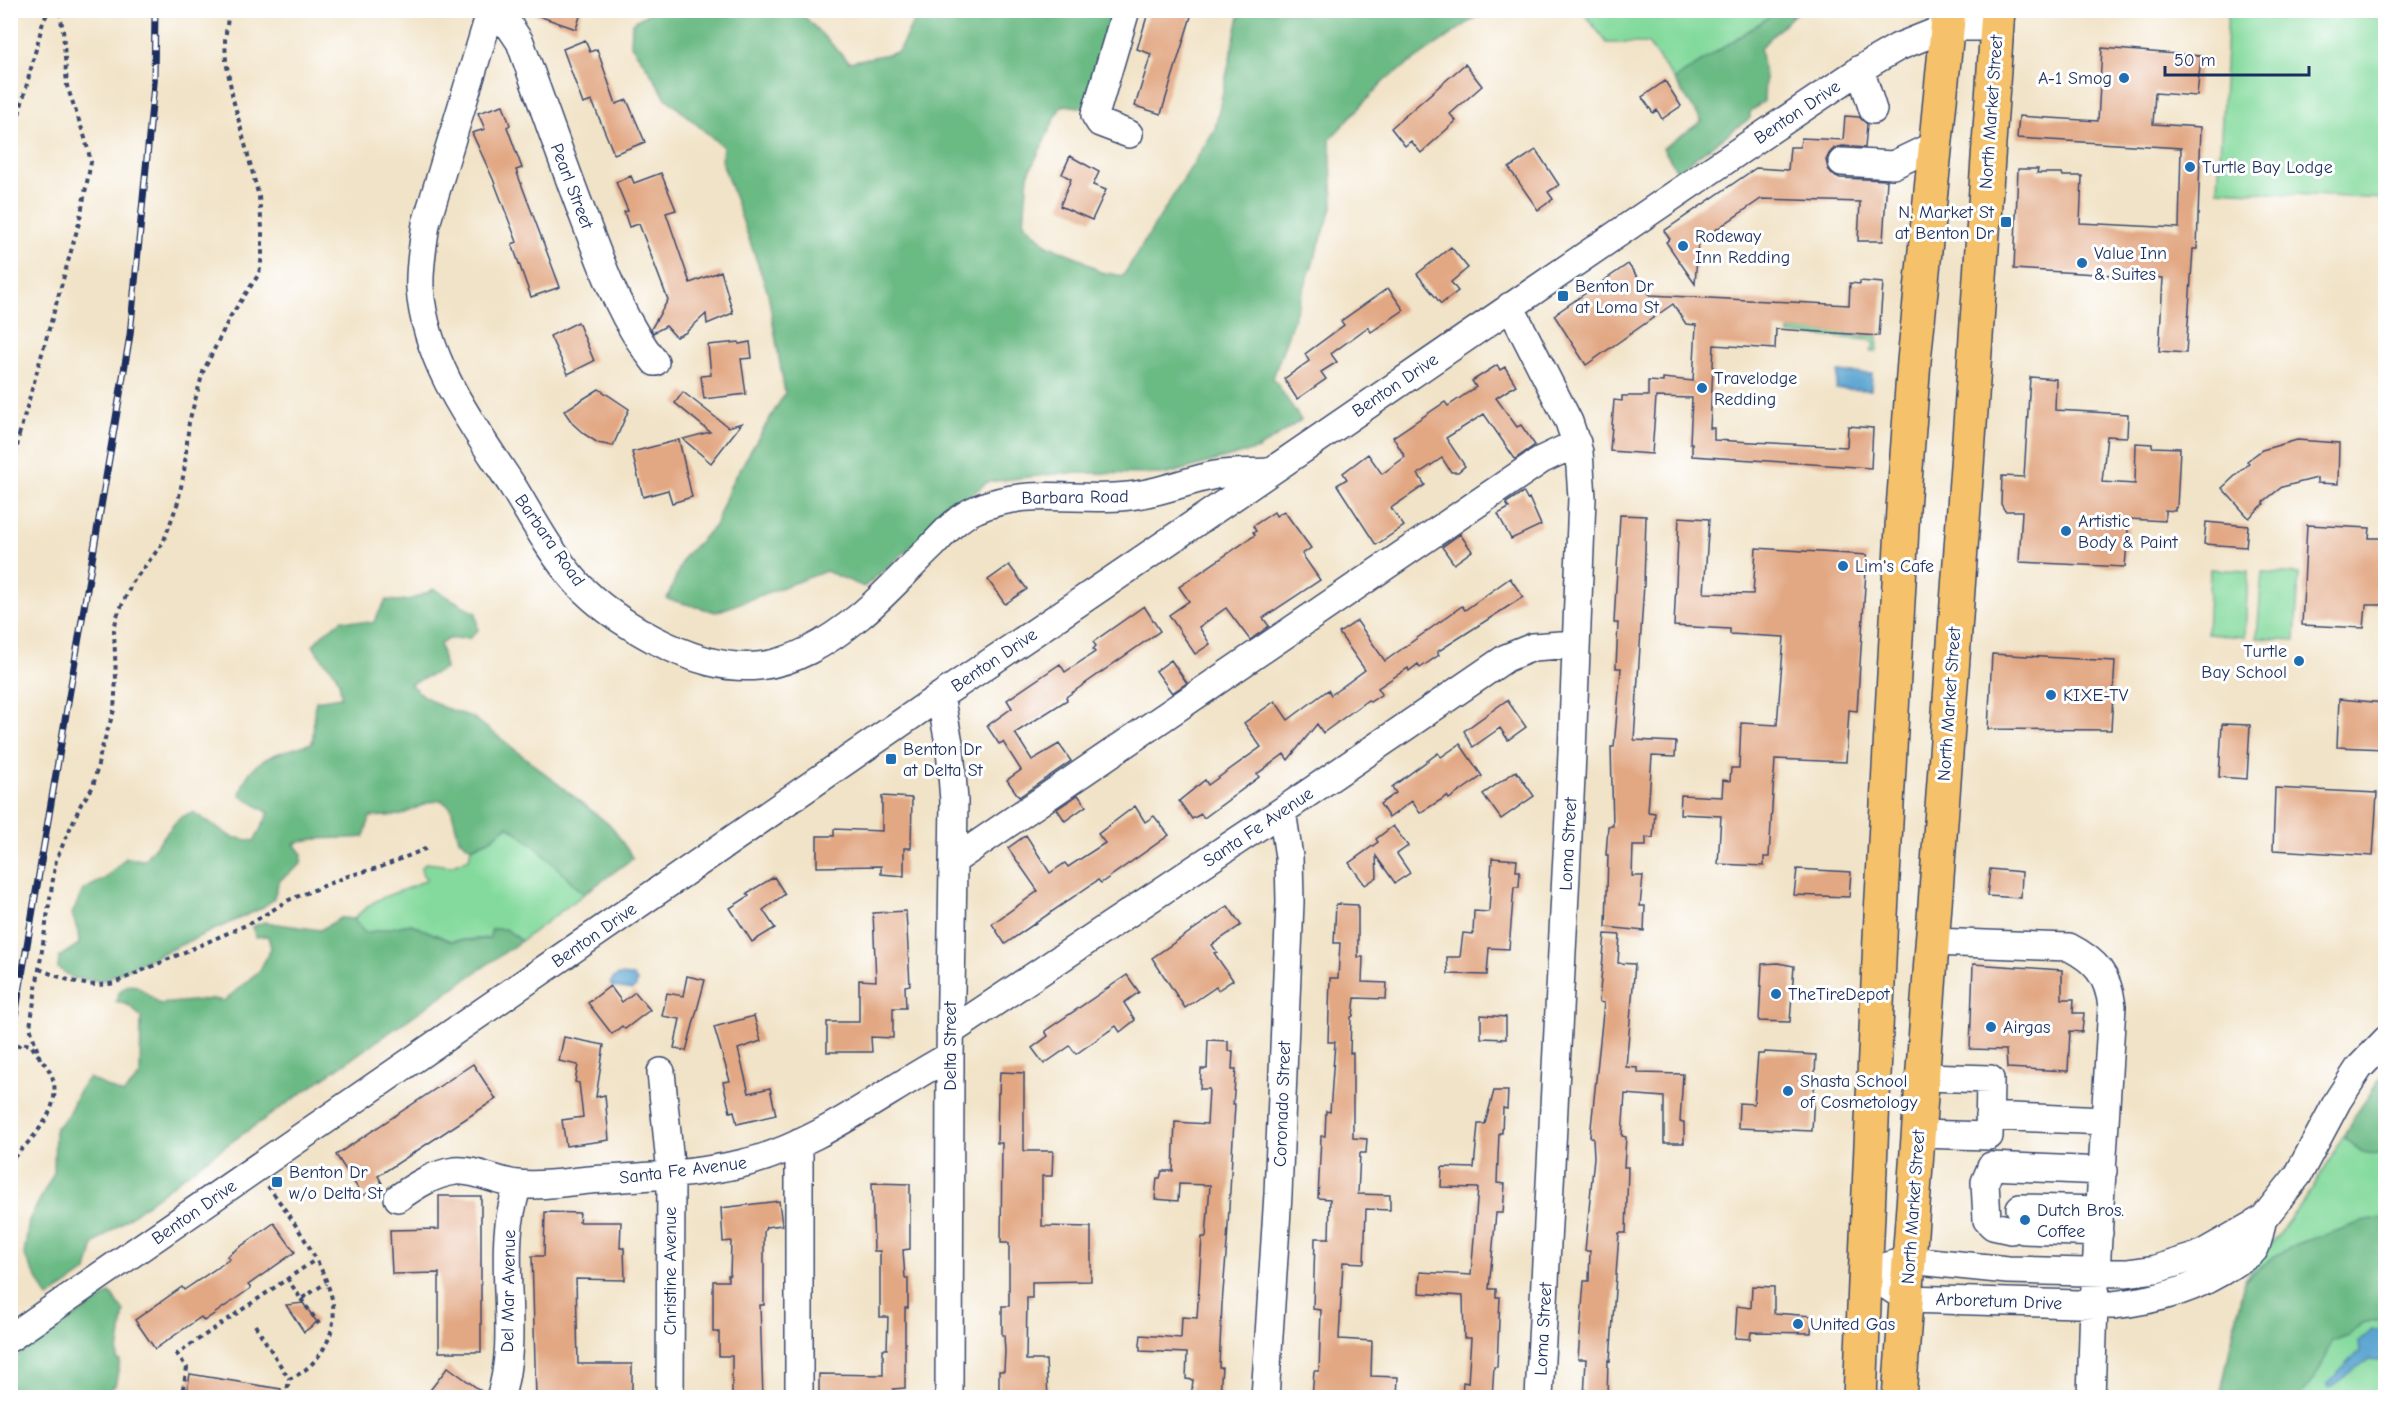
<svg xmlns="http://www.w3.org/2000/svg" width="2396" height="1408" viewBox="0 0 2396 1408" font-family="'Comic Neue',sans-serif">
<rect width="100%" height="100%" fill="#fff"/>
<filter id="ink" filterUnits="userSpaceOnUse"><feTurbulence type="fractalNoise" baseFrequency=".0167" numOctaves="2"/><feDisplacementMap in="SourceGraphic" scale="12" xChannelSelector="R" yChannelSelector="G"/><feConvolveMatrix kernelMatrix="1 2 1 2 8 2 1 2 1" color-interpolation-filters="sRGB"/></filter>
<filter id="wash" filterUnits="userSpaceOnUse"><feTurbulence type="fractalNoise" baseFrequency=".008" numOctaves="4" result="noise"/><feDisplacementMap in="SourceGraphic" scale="24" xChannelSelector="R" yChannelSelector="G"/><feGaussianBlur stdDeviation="1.35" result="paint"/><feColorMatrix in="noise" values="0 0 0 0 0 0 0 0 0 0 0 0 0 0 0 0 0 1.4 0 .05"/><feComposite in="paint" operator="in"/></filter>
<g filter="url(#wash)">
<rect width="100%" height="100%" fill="#f1e3c7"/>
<path fill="#84da9d" stroke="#50847e" stroke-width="1.5" d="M1582,11H1778L1674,80L1648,43H1607Z
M2228,11H2385V199L2218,190Z
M1789,330L1840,333L1845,331V335L1878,336L1877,351H1871L1875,343L1870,340L1789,334Z
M2210,569L2248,571L2245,637L2207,634Z
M2262,572L2299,574L2295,640L2257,638Z
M508,826L534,845L584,894L521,941L516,936L450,941L411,924L365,933L354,919C380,891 398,896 427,879L422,874L421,867L427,863L450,866L469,859L471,848L489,840Z
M2385,1072V1397L2220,1398L2244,1281L2312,1189L2355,1116Z"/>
<path fill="#6bba84" stroke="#437471" stroke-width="1.5" d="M652,11H799L849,62L898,52L919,11H1115L1085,108L1065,105L1060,108L1028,175L1024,223L1047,245L1079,258L1100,272L1123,276L1215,129L1239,16L1243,11H1485L1384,81L1330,139L1333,205L1273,378L1301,420L1258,449L1167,474L1063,473L987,482L864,587L826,571L716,612L667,599L684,557L715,526L731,484L785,393L768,293L722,162L723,147L666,98L647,67L631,45L632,23Z
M1778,11H1798L1760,48L1765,78L1764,101L1750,112V118L1677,171L1663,148L1702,121L1674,80Z
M434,589L476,613L478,630L470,638L448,639L440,644L445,669L410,684L422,695L442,707L472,717L499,737L612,827L633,858L584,894L534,845L508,826L489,840L471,848L459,839L451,808L441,800L427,803L401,815L370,817L364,837C340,840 316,835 294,844L302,854L301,864L279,881L273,900L260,909L101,981L73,978L58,968L59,957L79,944L78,932L72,914L83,890L106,878L126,858L144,860L179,818L193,812L231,837L254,841L269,813L240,795C248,757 279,753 312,743C315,729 312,716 316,701L341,697C340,664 323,668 313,645L325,632L342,620L373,623L386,600C407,603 416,598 434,589Z
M341,918L354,919L365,933L411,924L450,941L489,939L492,929H506L521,941L204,1161L94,1244L87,1271L48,1298L24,1255L29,1220L54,1173L55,1128C76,1113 73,1090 89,1078L123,1094L140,1076L141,1017L130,1006L116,1001L120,991L128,985L137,986L160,1004L213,999L224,1001L260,970L271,948L268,936L256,937L252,927L264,922L320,930Z
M2385,1072V1156L2362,1152L2344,1137L2355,1116Z
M2385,1218V1318L2362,1323L2349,1335L2332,1341C2324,1363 2315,1381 2299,1397H2220L2244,1281L2273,1257L2294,1245L2362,1222Z
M110,1293L124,1311L117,1360L120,1361L115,1386L112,1387L110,1397H11V1360Z"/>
<path fill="#57a2cf" stroke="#396896" stroke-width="1.5" d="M1838,372L1872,374L1871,390L1836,389Z
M618,975L633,976L637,981L636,987L632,990L613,987L610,984L613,978Z
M2372,1330H2385V1361L2369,1359L2329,1388L2327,1387V1384L2360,1351L2359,1342Z"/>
<g id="blocks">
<path fill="#e2a783" d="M530,10H582L576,29L530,13Z
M1149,10H1183L1192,13L1161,114L1135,106L1151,54L1137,49Z
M585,40L590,52L597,49L616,104L627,100L645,142L614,154L592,101L583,104L563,49Z
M2102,48L2201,56L2197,96L2155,93L2153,124L2201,127L2197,249H2193L2186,353L2159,351L2163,278L2014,269L2018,169H2038L2037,173H2062L2063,176H2082L2080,223L2179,228L2181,148L2017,138L2019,116L2098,121Z
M1465,64L1482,86L1450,114L1456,121L1421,153L1411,141L1405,146L1391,128Z
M1665,81L1681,106L1662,119L1657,110L1653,113L1642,97Z
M503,105L510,125L507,127L522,168L516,170L560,287L531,297L512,244L517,242L493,179L472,133L485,129L478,113Z
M1845,116L1859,117L1867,124L1865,148L1843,146L1834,148L1829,154L1826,160L1828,169L1833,175L1840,178L1887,180L1883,241H1858L1860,202L1761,199L1698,242L1695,284L1666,242L1670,239L1664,231L1756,168L1788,170L1790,147H1800L1801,138L1843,140Z
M1536,150L1559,185L1548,192L1553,199L1538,210L1509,168Z
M1070,156L1099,172L1093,185L1106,190L1092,220L1060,206L1071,179L1062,174Z
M661,173L676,210L666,213L690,283L721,271L733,313L707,324L706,314L685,333L676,337L666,326L653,333L651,329L668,300L639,224L629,227L624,212L628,211L616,182L631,176L634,183Z
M1451,247L1468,268L1451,282L1458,291L1441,304L1417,274Z
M1628,264L1650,295L1849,305L1850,283L1860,284V281L1883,283L1879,336L1776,329L1775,349L1714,345L1710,428H1714V440L1847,447L1848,426L1873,428L1871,468L1692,456V443H1690L1692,398L1656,397L1652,454L1610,451L1614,400L1622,401V396H1648V381L1663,382V378L1693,381L1696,325L1686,324L1673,304L1586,365L1554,315Z
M1388,288L1404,310L1371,332L1368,327L1331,354L1337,362L1321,372L1326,379L1297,399L1284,379L1309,361L1305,354L1344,325L1341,321Z
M578,322L594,361L568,374L550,336Z
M739,342V344L750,342L752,358L741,359L746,394L704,399L701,376L711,375L708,345Z
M1497,365L1500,370L1505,367L1516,385L1496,398L1517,427L1521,425L1535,445L1515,459L1484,414L1446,438L1465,466L1458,472H1451L1442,458L1418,474L1425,485L1391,508L1404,526L1376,545L1337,485L1347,479L1343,473L1368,454L1382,474L1405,457L1393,437L1445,402L1448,406L1476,387L1472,381Z
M2030,377L2056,379L2055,410L2128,414L2127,437L2107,436L2102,482L2135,484L2136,443L2152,444V447L2180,448L2177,507L2175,508V511L2165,510V521L2129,519L2125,567L2019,562L2022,511H2005L2001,504L2002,476L2024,477Z
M599,389L629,409L613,446L598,443L584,434L573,424L564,411Z
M683,392L728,427L742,423L711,463L683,439L710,432L675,403Z
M679,440L692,497L672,503L668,490L643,497L632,452Z
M2297,440L2339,443L2338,484L2317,483V478L2282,487L2263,502L2264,504L2249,518L2222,488L2249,463L2247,461L2262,450Z
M1523,492L1527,499L1529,498L1541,525L1511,539L1498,514L1509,508L1506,503Z
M1284,511L1311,548L1302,554L1320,580L1263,618L1269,626L1250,640L1226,608L1199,627L1210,644L1195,654L1169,615L1189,601L1179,587L1255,535L1253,532L1256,531L1253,526L1274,512L1276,516Z
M1620,515L1646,516L1644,584L1634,740L1676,742L1675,757L1652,756L1648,812L1655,813L1653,838L1646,837V846H1633L1632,876H1643L1640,906H1645L1644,931L1606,927L1608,855H1606L1608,826H1613L1611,747H1614L1621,668H1616L1618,623H1614Z
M1679,517L1709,519L1704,593L1753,594L1756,548L1867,555L1857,711L1849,710L1846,762L1775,759L1769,857H1764V866L1718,864L1721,816L1680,814L1681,795L1722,797L1723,780L1730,781L1731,768H1739L1741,723L1777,725L1784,637L1730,634V629L1674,626Z
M2206,522L2248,526L2246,547L2204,544Z
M2307,525L2370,528L2369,538H2382L2381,552H2385V605H2366L2364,628L2302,625Z
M1460,534L1472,551L1454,564L1442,547Z
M1009,565L1027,589L1005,604L988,580Z
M1510,578L1523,597L1437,652L1439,655L1420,668L1418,664L1409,671L1408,668L1378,688L1382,694L1370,702L1368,700L1323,733L1317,724L1288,760L1284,754L1257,774L1259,777L1204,818L1201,814L1192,819L1179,801L1205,780L1208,785L1261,747L1244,723L1275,701L1288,720L1328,690L1331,695L1365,670L1339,633L1357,621L1385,661L1462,606L1465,610Z
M1144,606L1160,631L1066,697L1067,700L1015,733L1032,760L1059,744L1071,761L1019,797L1007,780L1021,770L1003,742L999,744L987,726L1012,708L1007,700L1060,664L1065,672L1095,652L1093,649L1096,646L1093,642Z
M1992,654L2115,661L2111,730L1988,729Z
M1171,660L1187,683L1172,693L1156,671Z
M2339,699L2385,703V749L2337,747Z
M1507,700L1526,727L1508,740L1500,728L1473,747L1464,731Z
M2222,724L2250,725L2247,779L2219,777Z
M1460,744L1482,776L1449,799L1447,796L1420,813L1412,801L1389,818L1380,804L1396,793L1392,787L1438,753L1441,757Z
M1516,771L1534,796L1501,819L1483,794Z
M2275,788L2377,793L2373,856L2273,850Z
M1078,795L1086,806L1065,821L1057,809Z
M882,796L912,798L911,848H904V876L881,874V866L817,867V836H834V829L882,831Z
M1135,806L1145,822L1154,816L1169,835L1101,883L1098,880L1005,944L992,924L1038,891L1008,848L1026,835L1050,873L1065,863L1068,867L1105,843L1098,834Z
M1393,826L1408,846L1397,854L1410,873L1395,883L1376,856L1377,877L1365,885L1349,863L1378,842L1376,839Z
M1492,858L1517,860L1516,871H1520L1519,887H1514L1509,949L1489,948L1487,975L1448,974L1447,957H1460L1463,933L1473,934L1474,911L1489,912Z
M1797,869L1851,872L1849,897L1794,895Z
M1990,869L2022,872L2021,898L1987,896Z
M774,877L785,894L763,910L775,928L752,942L730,908L749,896L747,893Z
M1336,904L1358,905V957H1363L1362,982L1387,983L1386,999L1355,998L1353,1016L1351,1017L1350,1053H1353V1138L1367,1139L1366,1153H1360L1358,1194L1390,1195V1210L1366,1209L1364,1263L1343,1262L1339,1339L1372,1341L1371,1376L1398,1377L1397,1398H1312L1314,1371H1319L1321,1310L1313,1309L1315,1238H1329L1330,1199L1318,1198L1321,1136H1325L1326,1111L1330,1112L1335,1042H1328L1330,978H1338L1340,943H1334Z
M1228,906L1241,925L1212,945L1217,952L1214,953L1233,980L1218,990L1216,987L1185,1008L1152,958Z
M906,911L910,985L905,986L906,1008H893V1038L871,1037L872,1052H827V1022H859V980L876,981L873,913Z
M1605,934L1620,935L1618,963L1635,964L1626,1067L1638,1068V1073L1683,1074L1680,1122H1684V1143H1664V1097L1625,1094L1622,1136L1626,1137L1624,1167H1628L1626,1233H1619L1610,1361L1608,1360L1607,1398H1584L1586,1359H1578L1584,1281H1589L1590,1251H1585L1594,1157L1593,1138L1590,1137L1604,1003L1599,1002Z
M1778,963L1794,966L1790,1022L1759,1021L1762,964Z
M1973,964L2062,970V999H2074L2073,1013H2084L2082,1032L2070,1031L2068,1071L2007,1068L2006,1050L1970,1049Z
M1127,975L1139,992L1124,1003L1135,1020L1120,1032L1116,1026L1076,1054L1070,1046L1044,1064L1032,1048L1048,1036L1045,1031Z
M687,976L705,980L686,1051L674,1048L680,1019L662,1016L667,993L683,996Z
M610,986L622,1002L635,992L650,1010L625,1029L622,1026L612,1034L588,1003Z
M1481,1015L1506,1017V1039L1481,1038Z
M754,1016L761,1041L738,1049L749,1093L770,1088L776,1115L737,1124L734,1111L730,1112L723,1082L730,1081L714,1027Z
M564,1037L604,1045L596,1097L605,1095L609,1140L566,1146L562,1120L583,1117L579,1083L575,1082L578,1065L559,1061Z
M1208,1040L1228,1041V1051H1233L1232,1069H1236L1233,1104H1235L1227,1243L1222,1304L1219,1367H1222L1221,1380L1220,1398H1191L1193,1380L1186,1379L1187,1353L1140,1351V1344L1141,1335L1181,1338L1182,1317L1197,1318L1202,1237H1206L1210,1185L1179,1184L1178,1201L1155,1199L1157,1178H1160L1162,1171H1173L1175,1122L1207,1124L1209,1089H1200L1201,1069H1207Z
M1765,1052L1816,1055L1812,1131L1738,1128L1739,1103L1754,1104L1758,1054H1764Z
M473,1064L496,1099L378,1176L382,1183L363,1196L336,1155Z
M1000,1072L1024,1073V1151H1053L1052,1176H1042V1226L1091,1227V1281L1032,1282V1298H1027L1026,1360H1046L1048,1398H999V1371H1004L1005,1351L1004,1335H1002V1306H1009V1243H1001L1002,1143H997L998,1093H999Z
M1494,1091H1508L1507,1109L1503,1108L1502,1133H1499L1497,1183L1505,1184L1503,1213H1496L1489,1289H1496V1297H1500L1497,1367H1494L1492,1398H1462L1463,1382L1468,1383L1471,1338H1464L1463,1296L1419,1293L1420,1272L1471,1275L1478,1188L1441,1187L1442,1167L1474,1168L1478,1124H1485Z
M872,1183L910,1184V1249L903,1250L905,1278H908V1308H905V1388L893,1389V1398H819V1374L883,1375V1349H887L888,1317H880V1251H874Z
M439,1196H481V1352H439V1273L392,1274L390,1230L439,1229Z
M779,1201L782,1225L766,1227L764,1232V1305H760L763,1398H732V1356H719V1332H713V1281H728V1275H730L731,1241L723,1242L721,1208Z
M545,1212L580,1213L579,1222H621L620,1248H624L625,1280L576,1279L578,1364H632V1398H536L532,1256H544Z
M274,1223L295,1252L248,1285L251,1288L204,1321L201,1317L155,1349L135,1320L182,1287L184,1290L230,1259L227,1256Z
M1752,1286L1774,1287V1313L1812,1316L1811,1333L1751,1332L1750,1339L1735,1338L1737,1306L1751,1308Z
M303,1303L317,1322L304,1332L286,1305Z
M448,1367L485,1394V1398H424Z
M190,1374L281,1389V1398H186Z"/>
</g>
</g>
<g filter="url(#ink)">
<use href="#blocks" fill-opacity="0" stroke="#3b4a6e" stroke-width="1.5"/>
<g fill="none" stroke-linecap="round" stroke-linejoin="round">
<g stroke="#3b4a6e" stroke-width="30">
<path id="minor" d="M486,10L510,27L520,42C541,101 562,160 584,218C603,268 621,320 655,362
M491,10L426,224C423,245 419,267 420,288C425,362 473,426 512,485C532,518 551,554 577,583C599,607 625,624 653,639C735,682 788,675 860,616C885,595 908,569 932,546C946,531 958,517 977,509C1026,487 1078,502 1129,496C1159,493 1186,481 1215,475C1232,472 1251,473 1268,472
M1126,10L1095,115L1100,123L1129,134
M1860,69L1873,110
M1842,162L1893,165L1937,144
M1510,306L1569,422L1579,452L1582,498L1571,777L1539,1398
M940,696L950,748L954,801L950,1056L949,1398
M953,861L1541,460L1577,443
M1932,942L2069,947C2096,961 2108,975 2112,1006L2094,1304L2091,1398
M950,1032L1282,811L1506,658L1533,647L1575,644
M661,1072L671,1174L670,1398
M1989,1116L2105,1121
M1918,1134L1989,1136L1990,1079L1923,1077
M1991,1166L2103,1171
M1990,1170L1985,1182L1987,1220L1993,1226L2011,1230
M398,1198C415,1186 433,1174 455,1171C475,1169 497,1182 517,1184C541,1187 567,1182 590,1180C640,1177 691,1175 740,1164C816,1147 881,1093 950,1056
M2020,1208L2100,1210
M2024,1230L2099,1233
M1866,1272L1909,1260L2008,1270L2127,1273L2156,1269L2198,1256L2263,1219L2298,1175L2338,1100L2359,1068L2386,1040
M1866,1272L1907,1299L2113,1305C2158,1300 2198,1289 2235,1263C2240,1260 2250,1255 2254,1250C2259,1243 2260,1228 2263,1219
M10,1338L940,696C1253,487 1559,270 1872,62L1898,47L1948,27H1997
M500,1398C517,1346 504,1288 508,1235C509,1218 513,1201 518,1184
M799,1398V1143
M1265,1398L1278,1194L1290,902L1289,857L1282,811"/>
</g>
<g stroke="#3b4a6e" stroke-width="36">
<path id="major" d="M1860,1398L1881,915L1903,509L1914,361L1949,10
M1899,1398L1971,411L1998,10"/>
</g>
<path stroke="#3b4a6e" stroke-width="4" stroke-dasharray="4.5 4.5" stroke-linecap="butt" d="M10,149L43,22L49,10
M10,429L19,435L10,492
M19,435L79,223L91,162L85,138L67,86L63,30L59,10
M39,969C64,979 87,989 114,983L253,922L289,900L348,876L381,867L430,847
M10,1053L21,1043L31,1045C37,1055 48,1066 52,1076C64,1109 31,1140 10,1161
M40,1059L30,1027L56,860L81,804L93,787L101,751L114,710L116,679L114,630L117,616L132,583L163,543L178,502L184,472L189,422L203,372L230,317L259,274L262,256V228L259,197L233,99L226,61L225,40L229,10
M268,1186C290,1216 321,1259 331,1295C341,1329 321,1366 289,1379L286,1398
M287,1278L301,1299L326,1283
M301,1299L319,1324
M255,1325L289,1379
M181,1398L187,1368L177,1354L315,1260"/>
<use href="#minor" stroke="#fff" stroke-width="27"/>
<use href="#major" stroke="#f5c16b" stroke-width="33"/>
<g stroke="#1b2f5e" stroke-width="7">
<path id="rail" d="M10,1046L130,335L154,84L155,10"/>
</g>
<use href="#rail" stroke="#fff" stroke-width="4.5" stroke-dasharray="14" stroke-linecap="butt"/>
</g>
</g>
<g fill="#1f6fb2" stroke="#fff" stroke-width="2">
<circle cx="2124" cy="78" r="6"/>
<circle cx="2190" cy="167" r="6"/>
<rect x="2000" y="216" width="12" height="12" rx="3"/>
<circle cx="1683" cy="246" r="6"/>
<circle cx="2082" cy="263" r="6"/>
<rect x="1557" y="290" width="12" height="12" rx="3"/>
<circle cx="1702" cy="388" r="6"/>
<circle cx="2066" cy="531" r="6"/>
<circle cx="1843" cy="566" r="6"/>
<circle cx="2299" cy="661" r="6"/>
<circle cx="2051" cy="695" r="6"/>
<rect x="885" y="753" width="12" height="12" rx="3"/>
<circle cx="1776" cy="994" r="6"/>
<circle cx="1991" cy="1027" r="6"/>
<circle cx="1788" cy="1091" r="6"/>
<rect x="271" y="1176" width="12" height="12" rx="3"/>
<circle cx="2025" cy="1220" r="6"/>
<circle cx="1798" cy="1324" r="6"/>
</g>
<g text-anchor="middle" stroke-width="6" stroke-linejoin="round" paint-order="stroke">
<g font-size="18" fill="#1b2f5e" stroke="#fff" text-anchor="start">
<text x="2112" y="84" text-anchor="end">A-1 Smog</text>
<text x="2202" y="173">Turtle Bay Lodge</text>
<text x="1994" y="218" text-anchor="end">N. Market St<tspan x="1994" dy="21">at Benton Dr</tspan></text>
<text x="1695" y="242">Rodeway<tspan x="1695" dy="21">Inn Redding</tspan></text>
<text x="2094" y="259">Value Inn<tspan x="2094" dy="21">&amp; Suites</tspan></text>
<text x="1575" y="292">Benton Dr<tspan x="1575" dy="21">at Loma St</tspan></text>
<text x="1714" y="384">Travelodge<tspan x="1714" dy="21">Redding</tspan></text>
<text x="2078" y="527">Artistic<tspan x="2078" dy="21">Body &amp; Paint</tspan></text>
<text x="1855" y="572">Lim's Cafe</text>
<text x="2287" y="657" text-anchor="end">Turtle<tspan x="2287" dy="21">Bay School</tspan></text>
<text x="2063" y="701">KIXE-TV</text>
<text x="903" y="755">Benton Dr<tspan x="903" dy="21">at Delta St</tspan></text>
<text x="1788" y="1000">TheTireDepot</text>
<text x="2003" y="1033">Airgas</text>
<text x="1800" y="1087">Shasta School<tspan x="1800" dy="21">of Cosmetology</tspan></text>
<text x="289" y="1178">Benton Dr<tspan x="289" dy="21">w/o Delta St</tspan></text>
<text x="2037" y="1216">Dutch Bros.<tspan x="2037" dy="21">Coffee</tspan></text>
<text x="1810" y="1330">United Gas</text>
</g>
<g font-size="18" fill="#1b2f5e" stroke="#fff">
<text transform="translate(1797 112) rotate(-34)" y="6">Benton Drive</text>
<text transform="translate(1991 112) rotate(-86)" y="6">North Market Street</text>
<text transform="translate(572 186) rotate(69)" y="6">Pearl Street</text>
<text transform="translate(1395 385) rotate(-34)" y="6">Benton Drive</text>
<text transform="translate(1075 497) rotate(-1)" y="6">Barbara Road</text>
<text transform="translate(550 540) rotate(55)" y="6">Barbara Road</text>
<text transform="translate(994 660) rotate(-34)" y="6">Benton Drive</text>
<text transform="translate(1949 704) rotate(-86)" y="6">North Market Street</text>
<text transform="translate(1258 827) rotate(-34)" y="6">Santa Fe Avenue</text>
<text transform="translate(1568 844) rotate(-87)" y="6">Loma Street</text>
<text transform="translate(594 935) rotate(-35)" y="6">Benton Drive</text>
<text transform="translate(950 1046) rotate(-90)" y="6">Delta Street</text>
<text transform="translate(1282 1104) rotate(-88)" y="6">Coronado Street</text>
<text transform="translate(683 1170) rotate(-7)" y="6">Santa Fe Avenue</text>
<text transform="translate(1913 1207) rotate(-86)" y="6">North Market Street</text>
<text transform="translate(194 1212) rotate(-35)" y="6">Benton Drive</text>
<text transform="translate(670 1271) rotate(-90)" y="6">Christine Avenue</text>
<text transform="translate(508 1291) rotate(-89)" y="6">Del Mar Avenue</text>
<text transform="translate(1999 1301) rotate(2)" y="6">Arboretum Drive</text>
<text transform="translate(1543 1329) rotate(-87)" y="6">Loma Street</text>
</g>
</g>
<rect width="2396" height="1408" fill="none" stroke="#fff" stroke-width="36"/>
<path d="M2165 66v9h144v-9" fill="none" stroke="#1b2f5e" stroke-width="3"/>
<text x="2174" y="66" font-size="18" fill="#1b2f5e" stroke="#ffffff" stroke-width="4.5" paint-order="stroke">50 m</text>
</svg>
